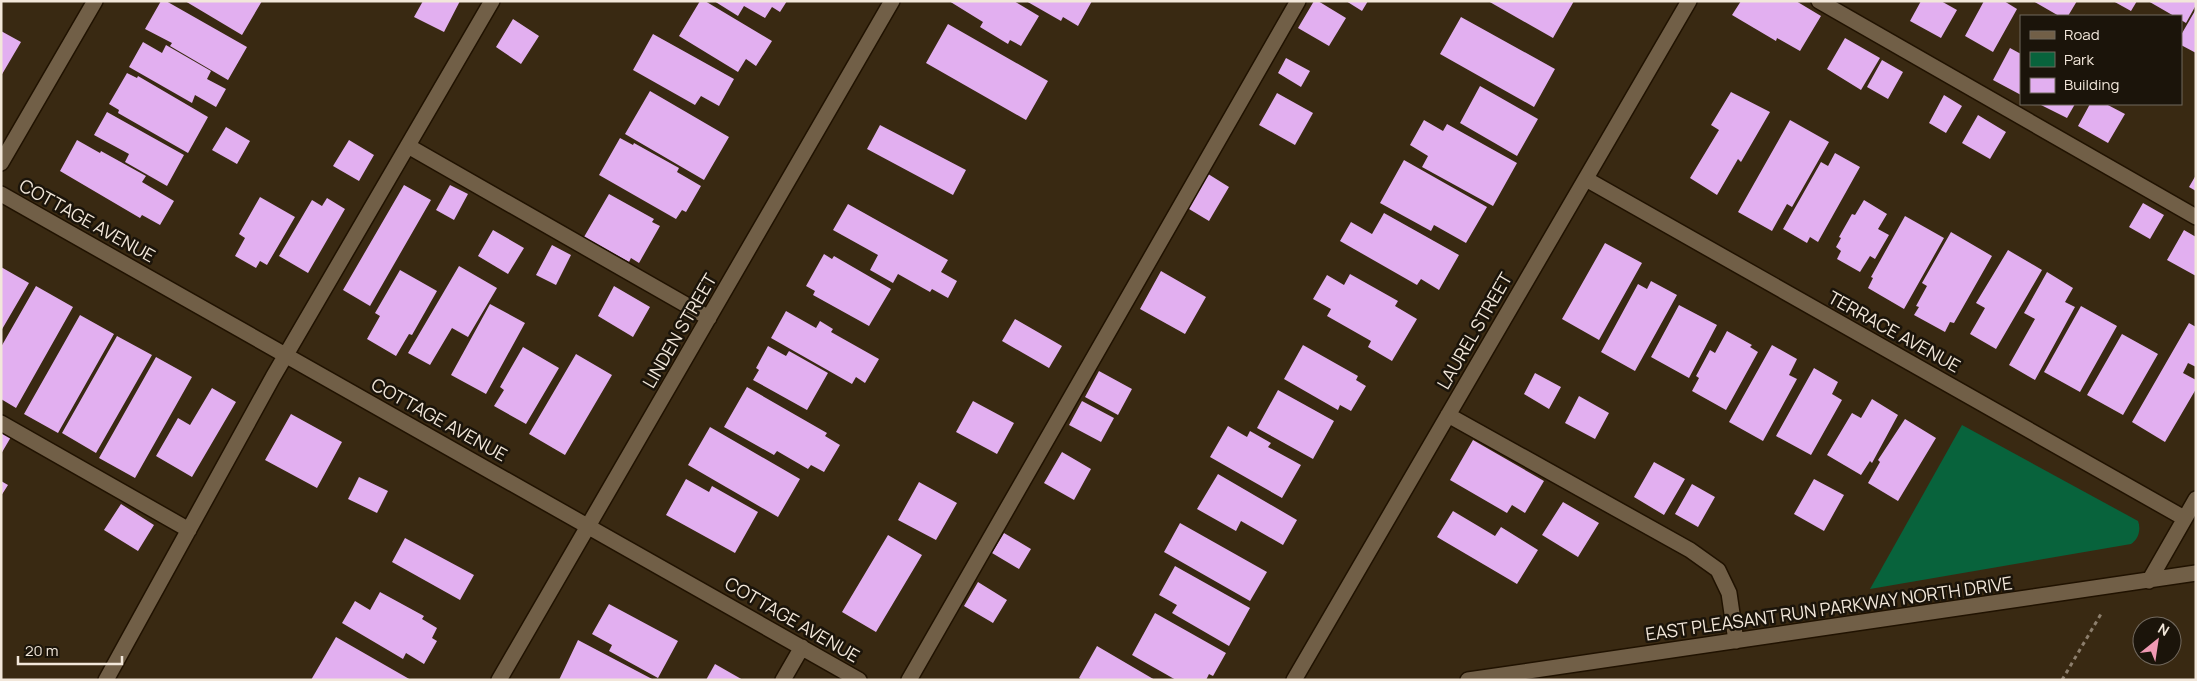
<svg xmlns="http://www.w3.org/2000/svg" width="2197" height="681" viewBox="0 0 2197 681" font-family="Manrope,sans-serif">
<rect width="100%" height="100%" fill="#392912"/>
<path fill="#08633c" d="M1962,425L2138,521C2141,529 2139,539 2131,544L1870,589Z"/>
<path fill="#e2aff0" d="M161,1H166L247,47L228,80L170,46L172,43L145,29Z
M185,1H262L242,35Z
M423,1H460L444,32L414,17Z
M700,1H705L772,41L756,66L746,59L738,72L679,36Z
M714,1H787L780,12L772,7L765,18L744,6L738,16Z
M949,1H1014L1039,16L1021,46L1010,40L1008,44L980,27L983,22Z
M1026,1H1092L1078,26L1063,17L1061,21Z
M1314,1H1318L1346,18L1329,46L1298,28Z
M1346,1H1368L1362,11Z
M1488,1H1574L1553,38Z
M1741,1H1796L1821,16L1800,51L1777,38L1776,41L1732,15Z
M1921,1H1941L1957,10L1941,38L1910,21Z
M1984,1H2004L2017,9L1993,52L1965,36Z
M2033,1H2077L2068,16H2059Z
M2113,1H2137L2131,11Z
M2148,1H2196V5L2186,23L2181,20V16H2174Z
M2196,9V53L2181,45V35Z
M1461,17L1555,69L1534,107L1440,54Z
M513,19L539,36L521,64L496,47Z
M948,24L1048,81L1026,120L926,63Z
M1,31L21,42L1,76Z
M653,34L734,79L719,106L701,96L695,105L633,70Z
M1845,38L1880,58L1861,90L1827,69Z
M143,42L162,53L166,45L211,71L207,79L226,89L216,107L195,95L192,103L129,67Z
M2010,48L2021,54V95L1993,80Z
M1286,58L1310,71L1301,87L1278,73Z
M1882,60L1903,72L1888,99L1867,87Z
M127,73L137,78L138,76L208,117L188,153L118,113L119,110L109,104Z
M1480,86L1538,119L1517,156L1460,123Z
M650,91L729,137L704,180L625,134Z
M1731,92L1770,112L1741,162L1738,159L1717,195L1690,178L1719,130L1711,125Z
M1277,93L1313,113L1295,145L1259,125Z
M1944,95L1962,106L1946,133L1929,123Z
M2039,104H2075L2067,118Z
M2090,104H2106L2125,114L2108,143L2078,126Z
M107,112L184,155L167,186L125,162L129,154L94,135Z
M1978,115L2006,132L1990,159L1962,143Z
M1424,120L1443,131L1447,124L1517,163L1493,206L1422,167L1428,156L1410,145Z
M1790,120L1829,142L1792,207L1787,204L1772,231L1738,212Z
M880,125L966,170L953,195L867,149Z
M226,127L250,141L237,164L212,150Z
M620,138L633,145L634,143L679,168L677,172L701,186L686,212L682,210L676,219L599,175Z
M77,140L100,153L101,151L146,176L142,182L174,201L160,225L142,215L140,218L60,171Z
M349,140L374,155L359,181L333,166Z
M1835,153L1860,167L1818,242L1810,237L1807,243L1783,229L1821,162L1828,166Z
M1404,160L1487,207L1466,243L1434,225L1431,231L1380,203Z
M1205,172L1229,187L1209,221L1184,206Z
M2196,175V191L2189,187Z
M404,185L431,200L370,306L343,290Z
M450,185L468,194L454,220L436,210Z
M609,194L654,219L652,222L660,226L639,263L631,258L629,262L584,237Z
M260,197L295,217L267,265L260,261L256,268L235,256L245,238L239,234Z
M327,198L345,209L308,273L279,256L312,200L322,206Z
M1864,200L1887,214L1878,229L1889,235L1875,259L1870,256L1860,272L1837,259L1841,251L1836,247L1841,238L1839,237L1852,214L1855,215Z
M2143,203L2164,215L2150,239L2129,227Z
M848,204L948,260L941,272L957,281L948,298L932,289L930,292L898,274L893,283L870,270L878,255L833,230Z
M1384,213L1459,255L1439,290L1421,279L1417,285L1340,241L1351,222L1372,234Z
M1905,216L1944,238L1904,309L1868,288L1873,278L1871,277Z
M493,230L524,248L508,274L478,256Z
M2184,230L2196,237V276L2167,260Z
M1951,232L1992,256L1954,323L1950,322L1945,332L1914,315L1919,307L1916,306L1927,286L1922,283Z
M1605,243L1642,263L1599,340L1562,319Z
M552,245L571,255L556,285L536,275Z
M2008,250L2042,270L1996,349L1970,334L1985,308L1976,303Z
M824,254L832,259L834,256L891,289L869,326L813,295L815,291L806,286Z
M459,266L497,288L468,337L452,328L430,365L408,353Z
M1,267L29,283L1,331Z
M400,270L437,291L412,335L409,334L396,356L367,339L380,316L375,313Z
M1161,271L1206,297L1185,334L1140,309Z
M2047,272L2073,288L2065,302L2075,307L2035,380L2009,365L2035,319L2024,313Z
M1350,274L1398,301L1395,306L1417,319L1392,361L1368,347L1371,341L1327,316L1331,309L1313,299L1327,275L1344,285Z
M1651,281L1677,295L1635,371L1601,352L1638,284L1647,289Z
M36,286L73,307L16,408L1,399V347Z
M614,286L650,307L633,337L598,316Z
M490,304L525,323L486,394L451,375Z
M1679,305L1717,325L1689,378L1651,357Z
M2081,306L2117,326L2080,392L2044,372Z
M786,311L816,328L820,321L833,329L831,332L879,359L865,383L856,377L852,384L771,338Z
M80,315L114,334L58,433L24,414Z
M1015,319L1062,346L1049,368L1002,341Z
M2189,323L2196,327V367L2188,363L2183,373L2196,380V389L2165,442L2132,422Z
M1727,331L1752,345L1750,347L1758,352L1726,410L1692,391L1699,378L1696,376L1710,350L1715,353Z
M2122,334L2158,354L2123,415L2087,395Z
M117,336L152,355L96,453L62,433Z
M1303,345L1358,376L1356,380L1366,386L1351,411L1340,405L1338,410L1284,379Z
M1772,345L1797,359L1789,375L1797,379L1763,441L1729,422Z
M768,346L786,356L789,351L828,373L807,410L753,380L759,370L756,368Z
M523,347L559,368L526,424L494,406L504,390L500,387Z
M576,354L612,375L565,455L529,434Z
M156,357L192,377L135,478L99,458Z
M1814,368L1838,382L1832,394L1842,400L1811,455L1776,436Z
M1099,371L1132,389L1118,415L1085,397Z
M1535,373L1561,387L1549,409L1524,394Z
M747,387L827,433L825,436L840,445L824,472L811,465L808,469L777,451L774,455L724,427Z
M212,388L236,402L192,477L156,456L178,418L190,425Z
M1278,390L1334,421L1313,459L1257,428Z
M1579,396L1609,413L1595,439L1565,423Z
M1872,399L1898,415L1872,463L1870,461L1861,475L1827,455L1852,413L1861,418Z
M973,401L1014,423L997,454L956,432Z
M1082,401L1114,418L1101,442L1069,425Z
M291,414L342,442L317,488L265,460Z
M1905,419L1936,438L1898,501L1868,483L1880,462L1878,460Z
M1228,426L1247,437L1250,431L1271,443L1268,447L1301,465L1282,498L1210,457Z
M710,427L800,479L778,517L688,465Z
M1,432L11,437L1,454Z
M1473,440L1544,481L1525,513L1512,505L1507,513L1450,480Z
M1062,452L1091,469L1074,500L1044,483Z
M1654,462L1685,479L1664,515L1634,497Z
M1218,474L1297,520L1283,545L1241,521L1236,531L1197,509Z
M359,477L388,491L377,513L348,499Z
M686,479L709,492L712,486L758,512L735,553L666,515Z
M1814,479L1844,495L1824,531L1794,514Z
M1,481L8,485L1,496Z
M919,482L957,503L936,540L898,520Z
M1692,484L1715,497L1698,527L1675,514Z
M1563,502L1599,523L1578,557L1542,535Z
M121,504L154,525L138,551L104,530Z
M1453,511L1495,536L1501,527L1538,550L1517,584L1437,537Z
M1180,523L1267,572L1250,601L1164,552Z
M1004,533L1031,549L1019,569L992,553Z
M888,535L922,555L876,632L842,612Z
M405,538L474,575L460,600L392,562Z
M1175,566L1250,608L1229,646L1172,613L1177,605L1159,595Z
M978,582L1007,600L993,623L964,606Z
M380,592L424,616L422,619L437,628L432,638L437,641L424,664L406,653L403,659L342,623L355,601L370,610Z
M609,604L678,641L658,678L609,651L612,645L592,634Z
M1155,613L1226,653L1213,676L1209,674L1206,680H1176L1132,655Z
M336,637L411,680H311Z
M578,640L654,680H559Z
M1097,646L1155,680H1082L1079,678Z
M715,664L743,680H706Z"/>
<g fill="none" stroke-linecap="round" stroke-linejoin="round">
<g stroke="#201200" stroke-width="18">
<path id="minor" d="M1819,1L2196,217
M408,146L709,318
M1,163L95,1
M1586,179L2184,518
M1,194L859,680
M1448,415L1690,550L1718,570L1729,593L1736,641
M1,423L189,530
M2149,581L2196,499
M106,680L273,377L492,1
M499,680L892,1
M783,680L802,647
M909,680L1298,1
M1294,680L1689,1
M1468,680L2196,573"/>
</g>
<path stroke="#8d7f6d" stroke-width="3" stroke-dasharray="4 4" stroke-linecap="butt" d="M2062,680L2101,614"/>
<use href="#minor" stroke="#715f47" stroke-width="15"/>
</g>
<g text-anchor="middle" stroke-width="5" stroke-linejoin="round" paint-order="stroke">
<g font-size="18" fill="#f2e7da" stroke="#1b140a">
<text transform="translate(87 221) rotate(29)" y="6">COTTAGE AVENUE</text>
<text transform="translate(680 331) rotate(-60)" y="6">LINDEN STREET</text>
<text transform="translate(1475 331) rotate(-60)" y="6">LAUREL STREET</text>
<text transform="translate(1894 332) rotate(29)" y="6">TERRACE AVENUE</text>
<text transform="translate(439 420) rotate(29)" y="6">COTTAGE AVENUE</text>
<text transform="translate(1829 609) rotate(-8)" y="6">EAST PLEASANT RUN PARKWAY NORTH DRIVE</text>
<text transform="translate(792 620) rotate(30)" y="6">COTTAGE AVENUE</text>
</g>
</g>
<rect width="2197" height="681" fill="none" stroke="#f2e7da" stroke-width="5"/>
<rect x="2020" y="15" width="162" height="90" fill="#1b140a" stroke="#71685d"/>
<rect x="2030" y="31" width="25" height="8" fill="#715f47" stroke="#71685d"/>
<text x="2064" y="40" font-size="15" fill="#f2e7da">Road</text>
<rect x="2030" y="52" width="25" height="15" fill="#08633c" stroke="#71685d"/>
<text x="2064" y="65" font-size="15" fill="#f2e7da">Park</text>
<rect x="2030" y="78" width="25" height="15" fill="#e2aff0" stroke="#71685d"/>
<text x="2064" y="90" font-size="15" fill="#f2e7da">Building</text>
<g transform="translate(2157 641) rotate(30)"><circle r="24" fill="#1b140a" stroke="#71685d"/>
<path d="M0-4L9 19L0 12L-9 19Z" fill="#f19ab4"/>
<text y="-8" font-size="14" font-weight="bold" text-anchor="middle" fill="#f2e7da">N</text>
</g>
<path d="M18 656v8h104v-8" fill="none" stroke="#f2e7da" stroke-width="2.5"/>
<text x="25" y="656" font-size="15" fill="#f2e7da" stroke="#1b140a" stroke-width="4" paint-order="stroke">20 m</text>
</svg>
